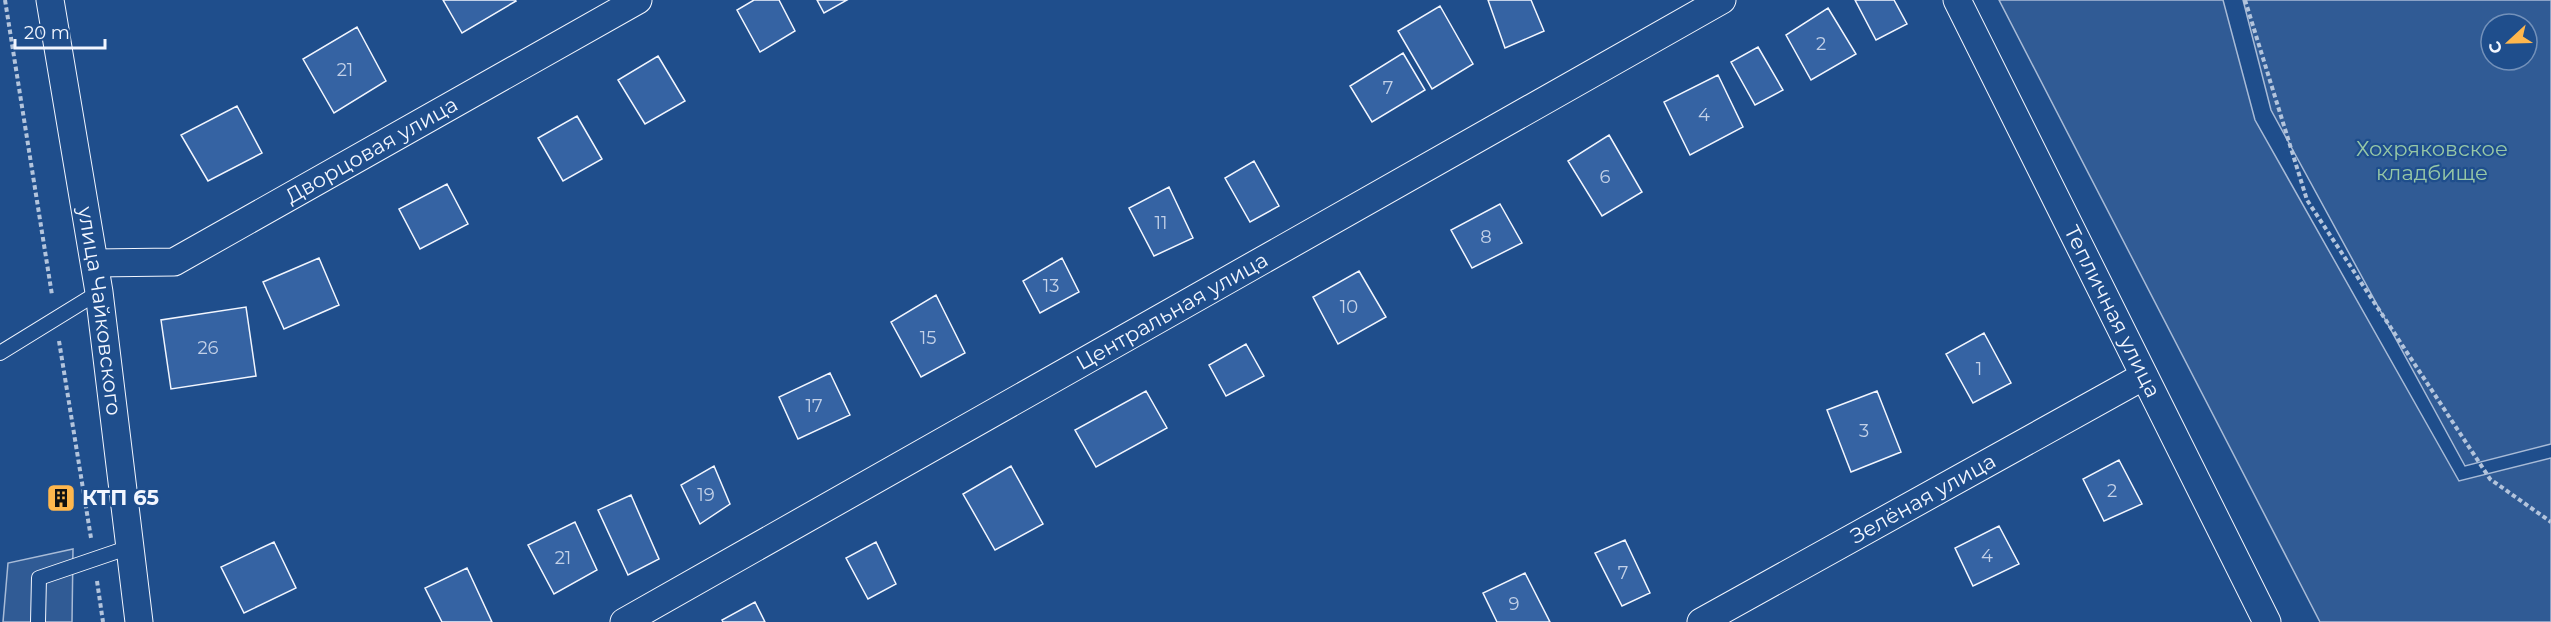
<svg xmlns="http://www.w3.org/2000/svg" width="2551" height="622" viewBox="0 0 2551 622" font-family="Montserrat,sans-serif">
<rect width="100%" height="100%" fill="#1f4e8c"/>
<path fill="#305b95" stroke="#a8bbd7" stroke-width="1.5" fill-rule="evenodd" d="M1999,0H2223L2255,120L2459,481L2551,458V622H2320Z
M2243,0H2551V444L2465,466L2271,110ZM2491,24H2527V60H2491Z
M73,549L72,622H3L8,563Z"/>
<path fill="#3563a3" stroke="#f2f6ff" stroke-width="1.5" d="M443,0H515L516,1L462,33Z
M754,0H779L795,31L760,52L737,10Z
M817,0H847L824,13Z
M1488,0H1531L1544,31L1505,48Z
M1855,0H1894L1907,24L1876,40Z
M1440,6L1473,64L1432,89L1398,31Z
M1828,8L1856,54L1811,80L1786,35Z
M357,27L386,81L334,113L303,59Z
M1758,47L1783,90L1755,105L1731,62Z
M1403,53L1425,90L1372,122L1350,86Z
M658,56L685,101L645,124L618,80Z
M1718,75L1743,127L1690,155L1664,102Z
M237,106L262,153L208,181L181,135Z
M577,116L602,159L563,181L538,138Z
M1609,135L1642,192L1602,216L1568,161Z
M1254,161L1279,206L1250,222L1225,178Z
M447,184L468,224L420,249L399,209Z
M1169,187L1193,238L1154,256L1129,208Z
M1500,204L1522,243L1472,268L1451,230Z
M319,258L339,305L284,329L263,282Z
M1062,258L1079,292L1040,313L1023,281Z
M1359,271L1386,317L1338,344L1313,297Z
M936,295L965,353L921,377L891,322Z
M246,307L256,376L171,389L161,320Z
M1984,333L2011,383L1973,403L1946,354Z
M1246,344L1264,376L1226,396L1209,365Z
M830,373L850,415L798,439L779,397Z
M1146,391L1167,428L1096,467L1075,430Z
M1877,391L1901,452L1851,472L1827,410Z
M2119,460L2142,504L2104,521L2083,479Z
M714,466L730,504L700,524L681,485Z
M1011,466L1043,524L995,550L963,494Z
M69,487L72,505L53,508L51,490Z
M631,495L659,559L628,575L598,510Z
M575,522L597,570L554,594L528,545Z
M1999,526L2019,564L1973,586L1955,548Z
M1625,540L1650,593L1622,606L1595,553Z
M274,542L296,588L244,613L221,567Z
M876,542L896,584L868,599L846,558Z
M467,568L492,622H442L425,588Z
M1525,573L1550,622H1497L1483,593Z
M755,602L765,622H723L722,620Z"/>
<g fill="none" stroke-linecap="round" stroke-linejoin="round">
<g stroke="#f2f6ff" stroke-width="16">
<path id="service" d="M0,353L99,292
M38,622L39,578L130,547"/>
</g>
<g stroke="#f2f6ff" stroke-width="29">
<g id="minor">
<path id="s1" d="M50,0L99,292L139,622"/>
<path id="s2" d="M1957,0L2267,622"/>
<path id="s3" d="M95,263L174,262L638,0"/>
<path id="s4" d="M624,622L1722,0"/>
<path id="s5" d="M1701,622L2144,376"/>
</g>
</g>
<path stroke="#b3c4dc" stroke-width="4" stroke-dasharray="4.5 3" stroke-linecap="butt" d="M5,0L52,295
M2245,0L2307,200L2490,479L2551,522
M59,341L91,538
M97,581L103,622"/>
<use href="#service" stroke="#1f4e8c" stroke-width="14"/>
<use href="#minor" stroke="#1f4e8c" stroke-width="27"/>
</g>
<defs>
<g id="building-square" transform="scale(1.5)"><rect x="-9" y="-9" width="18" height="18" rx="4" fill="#ffb74d" stroke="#1f4e8c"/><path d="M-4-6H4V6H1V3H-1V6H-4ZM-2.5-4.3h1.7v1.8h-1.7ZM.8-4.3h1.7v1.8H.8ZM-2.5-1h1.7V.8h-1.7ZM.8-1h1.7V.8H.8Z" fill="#111"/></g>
</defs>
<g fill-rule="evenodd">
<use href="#building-square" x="61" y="498"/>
</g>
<g text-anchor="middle" stroke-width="4.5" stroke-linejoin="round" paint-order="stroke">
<g font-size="18" fill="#c3d1e8">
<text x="1821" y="50">2</text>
<text x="345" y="76">21</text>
<text x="1388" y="94">7</text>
<text x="1704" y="121">4</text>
<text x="1605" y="183">6</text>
<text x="1161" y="229">11</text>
<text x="1486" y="243">8</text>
<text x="1051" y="292">13</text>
<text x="1349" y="313">10</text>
<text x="928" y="344">15</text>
<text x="208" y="354">26</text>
<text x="1979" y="375">1</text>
<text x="814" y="412">17</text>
<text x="1864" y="437">3</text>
<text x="2112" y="497">2</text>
<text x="706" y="501">19</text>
<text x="1987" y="562">4</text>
<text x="563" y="564">21</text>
<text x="1623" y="579">7</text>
<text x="1514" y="610">9</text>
</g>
<g font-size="21" fill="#97c8a6" stroke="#1f4e8c">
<text x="2432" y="156">Хохряковское<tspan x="2432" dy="24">кладбище</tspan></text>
</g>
<g font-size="21" fill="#f2f6ff" stroke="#1f4e8c">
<text dy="7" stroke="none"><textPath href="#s3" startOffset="306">Дворцовая улица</textPath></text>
<text dy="7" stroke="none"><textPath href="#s1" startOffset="315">улица Чайковского</textPath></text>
<text dy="7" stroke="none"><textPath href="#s4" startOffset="630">Центральная улица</textPath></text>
<text dy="7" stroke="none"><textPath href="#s2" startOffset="348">Тепличная улица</textPath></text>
<text dy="7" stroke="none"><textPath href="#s5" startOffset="254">Зелёная улица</textPath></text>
</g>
<g font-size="21" font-weight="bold" fill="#f2f6ff" stroke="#1f4e8c" text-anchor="start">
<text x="82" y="505">КТП 65</text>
</g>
</g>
<g transform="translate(2509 42) rotate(248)"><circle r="28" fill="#1f4e8c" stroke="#7391ba" stroke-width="1.5"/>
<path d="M0-4.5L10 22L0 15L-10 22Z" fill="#ffb74d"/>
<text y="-9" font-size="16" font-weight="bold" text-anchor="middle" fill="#f2f6ff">С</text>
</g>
<path d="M15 39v9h90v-9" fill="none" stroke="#f2f6ff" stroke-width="3"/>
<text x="24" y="39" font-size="18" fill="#f2f6ff" stroke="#1f4e8c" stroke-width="4.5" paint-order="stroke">20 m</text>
</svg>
